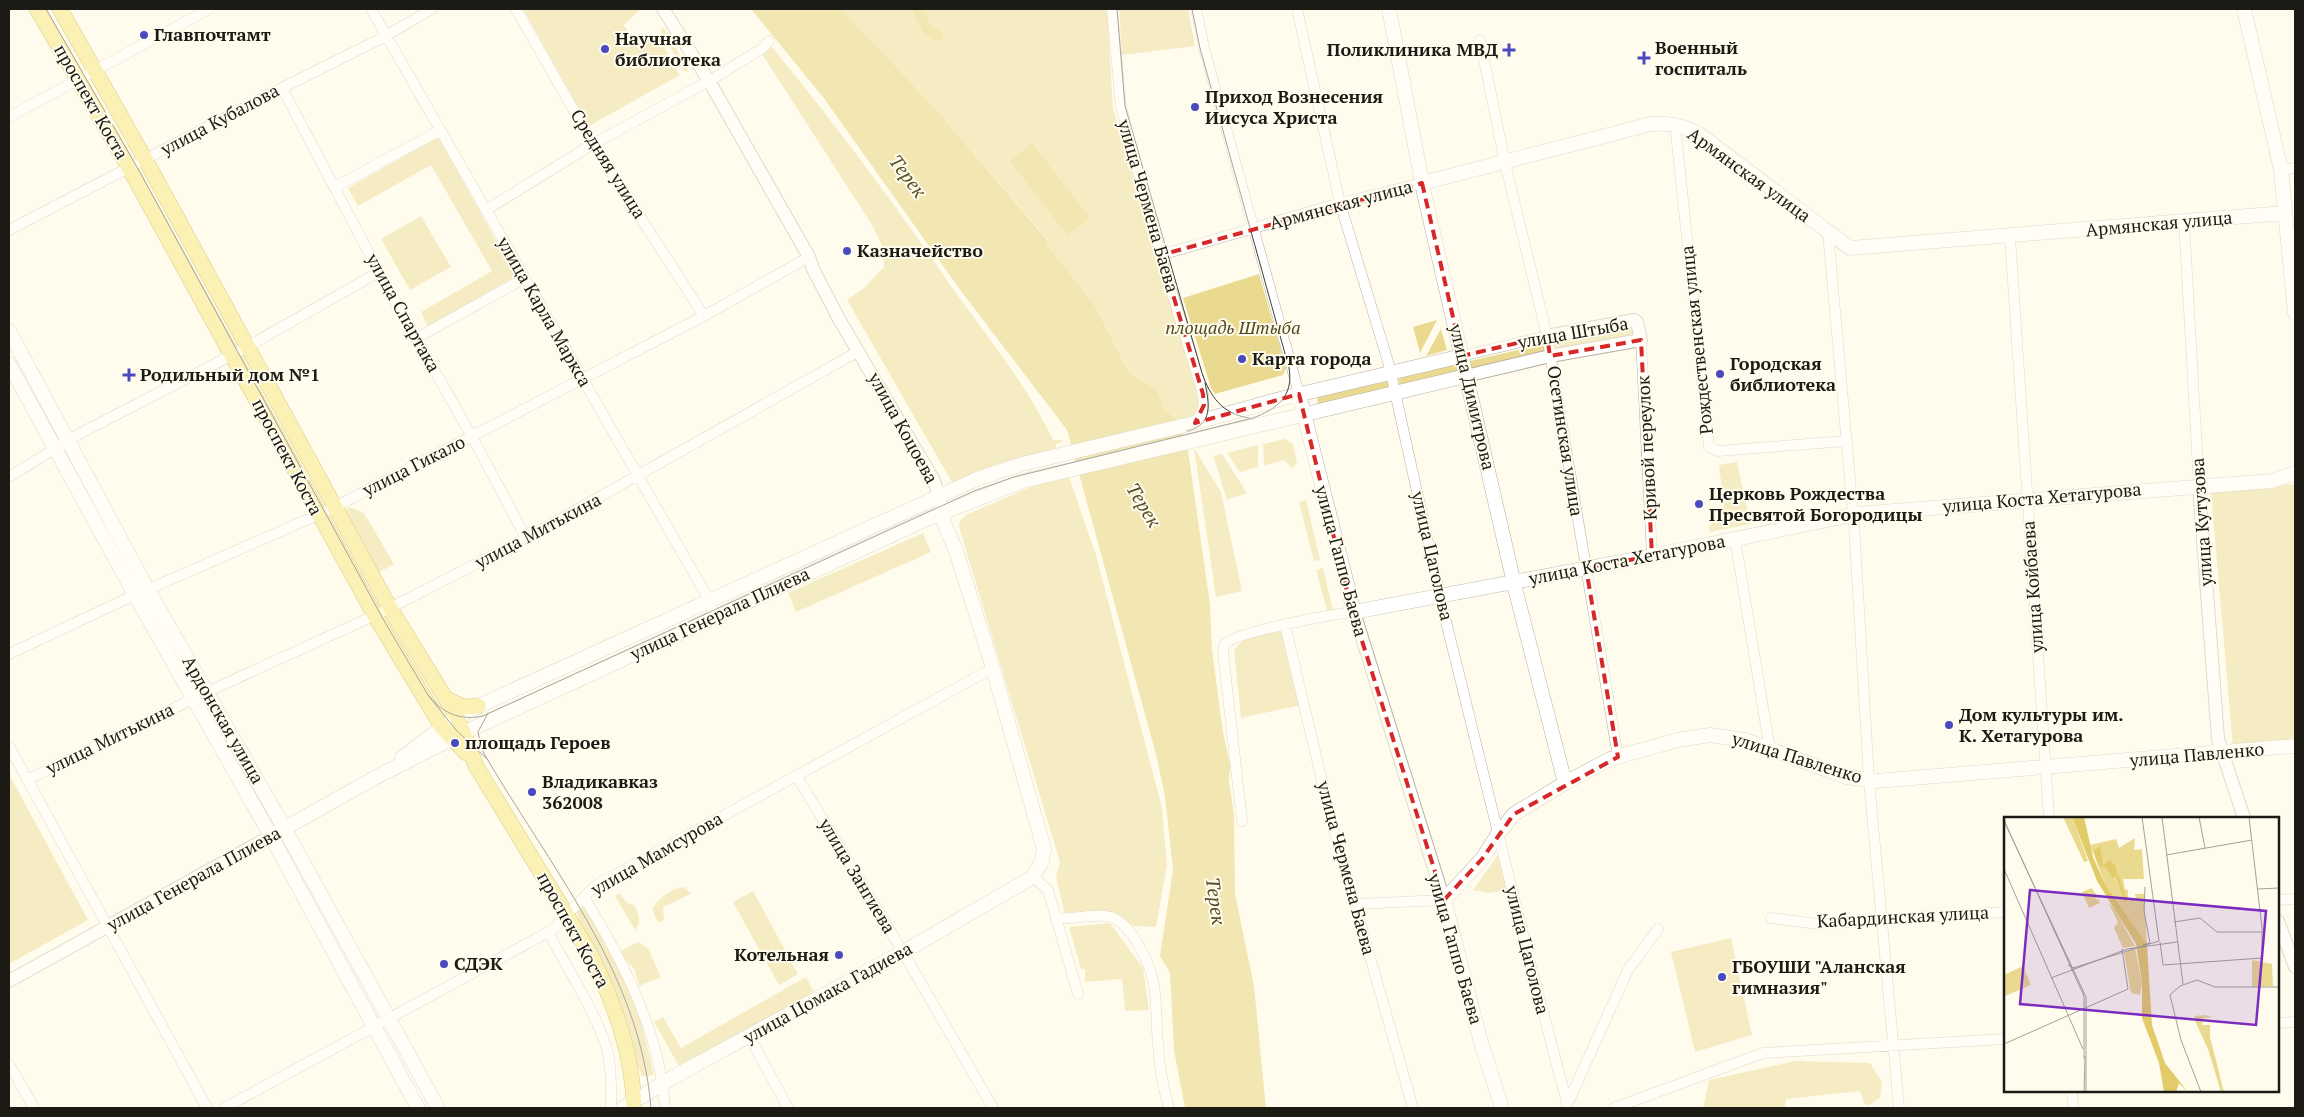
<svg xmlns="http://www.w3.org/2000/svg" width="2304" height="1117" viewBox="0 0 2304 1117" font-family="'PT Serif',serif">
<rect width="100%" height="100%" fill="#fffcee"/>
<path fill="#eada90" d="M523,9H641L624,25L634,43L656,34L680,75L589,126Z
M841,9H1107L1113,108L1197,391L1199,404L1196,417L1179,421L1164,409L1157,390L1129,373L1095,306L1046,246L1048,240L935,108Z
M1119,9H1188L1195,46L1122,55Z
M664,28L688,69L687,72L684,71L661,32V29Z
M772,47C835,124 895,204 951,286C987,337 1026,383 1053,440H1063L1062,442L1055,444L1059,452L953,484L847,300L864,288L884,267L883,248L872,225L762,54Z
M438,137L516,276L428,327L421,312L492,271L431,165L358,206L348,188Z
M421,216L451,267L410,290L381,239Z
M1259,274L1286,368L1283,375L1215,394L1211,388L1183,298Z
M1437,320L1420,353L1413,327Z
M1637,327L1638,334L1552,350L1551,343Z
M1441,329L1447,350L1426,356Z
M1545,344L1547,351L1471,369L1470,361Z
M1462,363L1464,372L1400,387L1398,377Z
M1390,381L1391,388L1318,405L1317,396Z
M1285,439L1293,444L1297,463L1292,468L1284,460L1264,466L1263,444Z
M1258,445V467L1240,472L1227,453Z
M1194,448L1221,492L1242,591L1216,597Z
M1222,454L1247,493L1227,500L1213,456Z
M1737,462L1750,524L1710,532L1709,526L1725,515L1719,465Z
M1068,474L1096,555L1162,808L1167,865L1156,927L1133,926L1104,912L1065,915L1056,877L1060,862L959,527L960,521L966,515L1026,489Z
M2295,484V743L2233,748L2211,493Z
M1306,500L1320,560L1314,561L1299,502Z
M350,507L364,513L394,564L376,574L342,512Z
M923,533L931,552L796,612L788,593Z
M1323,568L1333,609L1327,610L1316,570Z
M1283,630L1301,705L1241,718L1234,650L1244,639Z
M9,774L88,920L9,964Z
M1502,849L1509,890L1489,893L1473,890Z
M685,887L691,894L663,907L664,920L658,923L652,909C659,898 671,888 685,887Z
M753,891L798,974L779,985L733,902Z
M619,893L627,903L634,905C639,913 642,923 635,930L615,896Z
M585,903L621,969L640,1018L654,1074L650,1076H642L579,921L576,909Z
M1110,923L1143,968L1149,1010L1125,1011L1122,979L1085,982V969H1081L1069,927Z
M1731,938L1752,1035L1695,1052L1671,952Z
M638,942L648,948L661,977L639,986L634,969L622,956L621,951Z
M806,977L814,992L680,1068L654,1022L663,1017L681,1048Z
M1796,1061L1870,1063L1882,1082L1880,1098L1869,1105H1865L1860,1091L1786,1099L1785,1108H1703L1709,1080Z"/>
<path fill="#e2cc6a" d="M751,9H841L935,108L1048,241L1046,246L1050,249L1095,306L1129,373L1157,390L1164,409L1179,421L1188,450L1210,605L1212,650L1223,732L1230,764L1229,782L1234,814L1235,894L1254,986L1266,1108H1185L1174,1050L1170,973L1160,956L1173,870L1165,797L1157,758L1067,430L961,291L823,97Z
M1032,143L1090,218L1067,235L1010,161Z"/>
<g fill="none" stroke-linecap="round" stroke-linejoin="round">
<path stroke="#e2cc6a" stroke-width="10" d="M917,9L927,29L938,36"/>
<g stroke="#b5b1a1" stroke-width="11">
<path id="minor" d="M371,9L704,591L715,616
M516,9L593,144L704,316
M1112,9L1121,107L1162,260L1203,394C1205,405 1203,413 1195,423
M1196,9L1204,48L1299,394
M1297,9L1340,203L1389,365L1442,605L1528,955L1567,1103
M1480,40L1505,163L1547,336L1618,757
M282,88L379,272L476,444L526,538
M9,117L209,9
M1675,124L1709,447L1718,451L1847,441
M2281,170L2295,168
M335,187L439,131
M486,210L593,144L709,81L763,48L769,41
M2184,221L2199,486
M9,230L282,88L380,39L432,9
M1828,232L1854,524L1869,780L1899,1108
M2010,237L2049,818
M1161,255L1340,203L1422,183
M415,339L525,278
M1641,340L1652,556
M1462,356L1547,336
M9,477L79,434L238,352L379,272
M1735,539L1770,750
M1285,625L1332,823L1413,1108
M9,654L124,600L329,510L704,316L809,257
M207,692L380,613L521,541L859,351
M9,746L207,1108
M796,775L903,952L993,1108
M27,780L193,699
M1242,821L1223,652L1224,645C1235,632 1333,614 1354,612
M1033,877L1048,890L1078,994
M584,897C623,961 660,1032 665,1108
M2278,900L2295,899
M1356,904L1444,900
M1771,918L1818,924L2005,912
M1058,919C1070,919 1101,913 1111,917C1123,922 1132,933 1138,944C1161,984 1154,1001 1158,1044C1159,1066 1163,1087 1169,1108
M548,932C567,968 591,1004 605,1043C612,1063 611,1087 611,1108
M2278,1023L2295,1022
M749,1036L788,1108
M9,1064L34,1108
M2072,1091L2073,1108
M1567,1105L1628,970L1658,929
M224,1108L552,930L595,886L993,668
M1614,1108L1763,1053L2005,1039"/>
</g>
<g stroke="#b5b1a1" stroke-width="14">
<path id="tertiary" d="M663,9L709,81L809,257L813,269L839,319L933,479L939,495
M1466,376L1550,356L1641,340L1637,322L1634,320L1547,336
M2199,486L2218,739L2244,818
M1354,612L1444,900
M2278,921L2295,967
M9,981L271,836"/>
</g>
<g stroke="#b5b1a1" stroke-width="15">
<path id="secondary" d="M1389,9L1424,193L1516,592L1565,783
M2244,9L2281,170L2295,313
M1422,183L1651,124C1669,123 1683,125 1699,134L1850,248L2285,213
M9,331L148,590L278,817L438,1108
M9,364L135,595L271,836L418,1108
M1299,394L1354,612L1652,556L1857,514L2271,481L2295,473
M402,758L453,719L483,704L977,479L1022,464L1190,424L1284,398L1462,356
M271,836L378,776L465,732L927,519L1023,481L1466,376
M623,1108L677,1075L903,952L1033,877L1042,861L1044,849L993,668L956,551L944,523L942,506
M1502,1108L1480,1039L1444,900L1482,859L1498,834L1514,814L1565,783L1610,759L1678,740L1710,735L1745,740L1846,777L1877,781L2295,746"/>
</g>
<g stroke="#a89211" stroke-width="16">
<path id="primary" d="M37,9L129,168L375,616L442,727L466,753
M60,9L145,159L390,608L457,717L476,766L591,955C614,1003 633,1054 634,1108
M445,698L463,707L478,706"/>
</g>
<use href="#minor" stroke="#fff" stroke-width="10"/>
<use href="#tertiary" stroke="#fff" stroke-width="12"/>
<use href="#secondary" stroke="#fff" stroke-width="14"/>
<use href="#primary" stroke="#f8e570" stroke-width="15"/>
<path stroke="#3e3d36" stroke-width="1" d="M46,9L141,174L383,619L428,695L456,730L488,760
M1117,9L1125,106L1202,373C1210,396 1222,414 1249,418
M1187,431C1214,425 1209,403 1205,383
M428,695C443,713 459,721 483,716L974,491L1014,477L1253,418C1277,409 1294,396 1289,368L1200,48L1192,9
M488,713L478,732L482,750C548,865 640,971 651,1108"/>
</g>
<path d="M0 0H2304V1117H0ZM1422,183L1462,356L1547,336L1550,356L1641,340L1652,556L1586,568L1618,757L1514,814L1482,859L1444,900L1350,603L1299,394L1195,423L1204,405L1203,394L1161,255Z" fill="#fffcee" fill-opacity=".55" fill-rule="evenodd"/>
<path fill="none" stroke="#d62828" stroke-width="4" stroke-dasharray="10 6" stroke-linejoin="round" d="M1422,183L1462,356L1547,336L1550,356L1641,340L1652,556L1586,568L1618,757L1514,814L1482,859L1444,900L1350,603L1299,394L1195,423L1204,405L1203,394L1161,255Z"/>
<g fill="#4a49bf" stroke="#fffcee" stroke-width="2">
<circle cx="144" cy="35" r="5"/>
<circle cx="605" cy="49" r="5"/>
<path d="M1506.5 42.5h5v5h5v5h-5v5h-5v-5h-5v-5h5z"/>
<path d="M1641.5 50.5h5v5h5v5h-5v5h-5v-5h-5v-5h5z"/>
<circle cx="1195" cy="107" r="5"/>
<circle cx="847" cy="251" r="5"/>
<circle cx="1242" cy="359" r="5"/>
<circle cx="1720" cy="374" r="5"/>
<path d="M126.5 367.5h5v5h5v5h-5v5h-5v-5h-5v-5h5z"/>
<circle cx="1699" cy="504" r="5"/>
<circle cx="1949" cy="725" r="5"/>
<circle cx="455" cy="743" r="5"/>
<circle cx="532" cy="792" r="5"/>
<circle cx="839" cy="955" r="5"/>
<circle cx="444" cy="964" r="5"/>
<circle cx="1722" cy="977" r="5"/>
</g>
<g text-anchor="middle" stroke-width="4" stroke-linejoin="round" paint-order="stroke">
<g font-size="18" font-weight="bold" fill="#1b1a14" stroke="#fffcee" text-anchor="start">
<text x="154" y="41">Главпочтамт</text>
<text x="615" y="45">Научная<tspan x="615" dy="21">библиотека</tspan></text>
<text x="1655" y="54">Военный<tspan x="1655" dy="21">госпиталь</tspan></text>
<text x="1498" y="56" text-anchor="end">Поликлиника МВД</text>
<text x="1205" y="103">Приход Вознесения<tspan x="1205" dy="21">Иисуса Христа</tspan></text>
<text x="857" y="257">Казначейство</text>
<text x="1252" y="365">Карта города</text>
<text x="1730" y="370">Городская<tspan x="1730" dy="21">библиотека</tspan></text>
<text x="140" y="381">Родильный дом №1</text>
<text x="1709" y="500">Церковь Рождества<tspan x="1709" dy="21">Пресвятой Богородицы</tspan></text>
<text x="1959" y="721">Дом культуры им.<tspan x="1959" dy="21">К. Хетагурова</tspan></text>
<text x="465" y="749">площадь Героев</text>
<text x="542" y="788">Владикавказ<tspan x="542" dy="21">362008</tspan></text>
<text x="829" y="961" text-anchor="end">Котельная</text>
<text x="454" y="970">СДЭК</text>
<text x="1732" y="973">ГБОУШИ "Аланская<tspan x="1732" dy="21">гимназия"</tspan></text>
</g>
<g font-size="18" fill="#1b1a14" stroke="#fffcee">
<text transform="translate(91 102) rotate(60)" y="6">проспект Коста</text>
<text transform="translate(220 120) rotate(-28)" y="6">улица Кубалова</text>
<text transform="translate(608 164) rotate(58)" y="6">Средняя улица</text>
<text transform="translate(1749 175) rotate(36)" y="6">Армянская улица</text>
<text transform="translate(1341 205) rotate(-15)" y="6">Армянская улица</text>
<text transform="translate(1148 206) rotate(74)" y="6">улица Чермена Баева</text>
<text transform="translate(2159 224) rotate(-5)" y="6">Армянская улица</text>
<text transform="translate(544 312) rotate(60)" y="6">улица Карла Маркса</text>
<text transform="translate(403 313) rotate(61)" y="6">улица Спартака</text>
<text transform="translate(1573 333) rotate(-10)" y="6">улица Штыба</text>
<text transform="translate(1697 340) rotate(-96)" y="6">Рождественская улица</text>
<text transform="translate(1472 397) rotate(77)" y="6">улица Димитрова</text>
<text transform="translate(903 428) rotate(61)" y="6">улица Коцоева</text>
<text transform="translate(1565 441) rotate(81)" y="6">Осетинская улица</text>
<text transform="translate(1647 448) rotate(-93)" y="6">Кривой переулок</text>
<text transform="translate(287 457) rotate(62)" y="6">проспект Коста</text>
<text transform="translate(414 466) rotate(-27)" y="6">улица Гикало</text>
<text transform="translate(2042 498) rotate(-5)" y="6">улица Коста Хетагурова</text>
<text transform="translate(2202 522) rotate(-94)" y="6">улица Кутузова</text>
<text transform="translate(538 531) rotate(-28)" y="6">улица Митькина</text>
<text transform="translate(1432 556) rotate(77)" y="6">улица Цаголова</text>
<text transform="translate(1627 560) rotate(-11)" y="6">улица Коста Хетагурова</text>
<text transform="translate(1341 561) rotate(75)" y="6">улица Гаппо Баева</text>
<text transform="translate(2033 587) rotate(-94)" y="6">улица Койбаева</text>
<text transform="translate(720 614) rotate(-25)" y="6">улица Генерала Плиева</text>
<text transform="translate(223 720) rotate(60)" y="6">Ардонская улица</text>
<text transform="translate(110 739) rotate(-26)" y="6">улица Митькина</text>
<text transform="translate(2197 755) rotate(-5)" y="6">улица Павленко</text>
<text transform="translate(1797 758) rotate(17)" y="6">улица Павленко</text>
<text transform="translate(657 854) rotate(-30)" y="6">улица Мамсурова</text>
<text transform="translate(1346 868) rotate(75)" y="6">улица Чермена Баева</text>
<text transform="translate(857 876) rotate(59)" y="6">улица Зангиева</text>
<text transform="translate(194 879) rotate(-29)" y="6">улица Генерала Плиева</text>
<text transform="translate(1903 917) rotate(-3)" y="6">Кабардинская улица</text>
<text transform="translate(573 930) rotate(61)" y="6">проспект Коста</text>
<text transform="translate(1455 949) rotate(74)" y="6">улица Гаппо Баева</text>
<text transform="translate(1527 950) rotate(76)" y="6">улица Цаголова</text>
<text transform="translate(828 993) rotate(-29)" y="6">улица Цомака Гадиева</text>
</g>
<g font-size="18" font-style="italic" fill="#51481e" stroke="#fffcee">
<text x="1233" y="334">площадь Штыба</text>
</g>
<g font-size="19" font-style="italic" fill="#595027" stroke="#fffcee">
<text transform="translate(908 176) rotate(53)" y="7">Терек</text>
<text transform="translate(1144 505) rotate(59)" y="7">Терек</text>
<text transform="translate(1216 901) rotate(82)" y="7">Терек</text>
</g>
</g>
<g transform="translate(2004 817)">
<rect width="275" height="275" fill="#fffcee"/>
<path d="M59,0H68L84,44L80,45ZM131,21L130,33L138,32L140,62H119L121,72L124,73V82H132L131,77H140L143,127L101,67L86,28L112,22L115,31ZM88,71L93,79L91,83L94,82L96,86L85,91L78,75ZM104,85L111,93L131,129L119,131L110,111L114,105ZM131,131L138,166L136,178L127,176L120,136ZM248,143L268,147L269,169L248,170ZM19,149L27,168L1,179L0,158ZM200,198L209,200L199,201L198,208H206V220L220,275H217L204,232L190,202L191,199Z" fill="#eada90"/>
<path d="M68,0H80L89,40L101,67L143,127L148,208L161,246L184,275L175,266L172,275H160L155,246L138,201V165L132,127L93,64ZM96,29L99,49L106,43L112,50L113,57L109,61L102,51L96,49L92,41L90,33Z" fill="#e2cc6a"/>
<path fill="none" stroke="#e2cc6a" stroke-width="2.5" d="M113,58L122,85"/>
<path fill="none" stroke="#a4a297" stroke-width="1" d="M158,0L179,167M195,0L201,31M0,3L80,179V242M0,4L82,180V275M162,38L248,23M0,52L79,232M253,72L275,71M170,105L196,101L213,115H258M156,125L159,148L258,141V111L245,0M139,128L146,126L140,94L141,70M64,148L69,151L155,124L138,0M47,161L123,132L173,125M0,227L124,172L118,132M80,275L81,239M197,275L177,223L166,178L176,169L193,163L211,170H275"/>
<path fill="#7b2cbf" fill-opacity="0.15" stroke="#7b2cbf" stroke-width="2.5" d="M26,73L262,94L252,208L16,187Z"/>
<rect width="275" height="275" fill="none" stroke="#1b1a14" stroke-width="2.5"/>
</g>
<rect width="2304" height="1117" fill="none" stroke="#1b1a14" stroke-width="20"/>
</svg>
